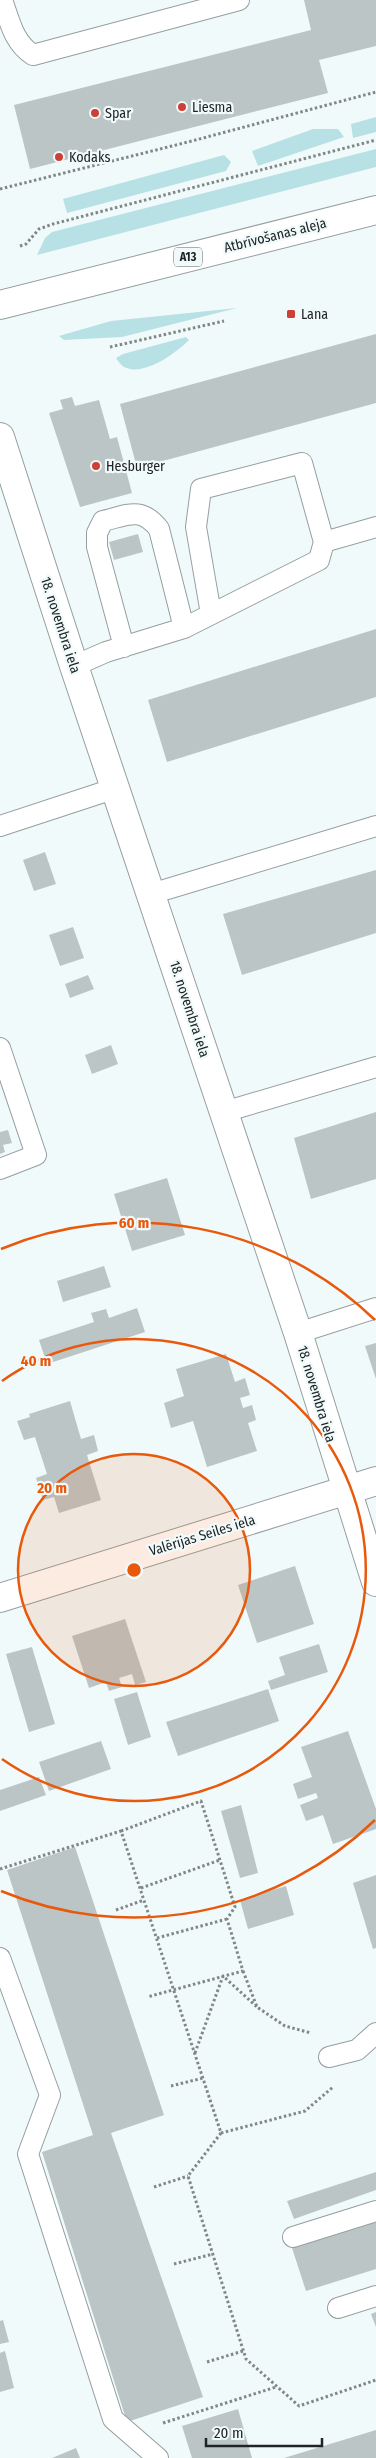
<svg xmlns="http://www.w3.org/2000/svg" width="376" height="2458" viewBox="0 0 376 2458" font-family="'Fira Sans Condensed',sans-serif">
<rect width="100%" height="100%" fill="#f1fafb"/>
<path fill="#b7e1e5" d="M376,117V132L353,138L351,124Z
M313,129H338L344,137L258,166L252,151Z
M376,149V167L37,255L45,238L52,232Z
M224,155L231,162L226,171L67,213L63,199Z
M237,308L122,337L64,340L59,336L111,321Z
M186,337L189,340C176,353 144,377 124,367C121,365 118,361 116,358L123,354Z"/>
<path fill="#bcc5c6" d="M304,0H376V46L319,60L328,93L30,169L14,105L311,30Z
M376,334V403L137,468L120,404Z
M72,397L75,406L99,400L110,439L117,437L132,493L80,507L49,413L63,409L60,400Z
M138,534L143,552L114,560L109,542Z
M376,629V697L167,762L148,700Z
M45,852L56,884L34,891L23,860Z
M376,870V933L242,975L223,914Z
M73,927L84,958L60,966L49,935Z
M88,975L94,989L70,998L65,984Z
M111,1045L118,1064L92,1074L85,1055Z
M376,1112V1179L311,1199L294,1138Z
M8,1130L12,1143L3,1145L5,1152L0,1154V1132Z
M167,1178L185,1235L132,1251L114,1194Z
M104,1266L111,1287L63,1302L57,1281Z
M137,1308L145,1332L47,1364L39,1340L94,1322L91,1313L106,1309L109,1318Z
M376,1343V1379L365,1346Z
M226,1354L235,1382L245,1378L250,1395L240,1398L243,1408L252,1405L256,1420L248,1423L257,1451L207,1467L193,1421L171,1428L164,1403L184,1396L176,1369Z
M70,1401L81,1439L94,1435L98,1451L87,1455L101,1500L59,1513L54,1497L43,1500L36,1478L47,1474L35,1437L24,1440L17,1421L30,1417L29,1414Z
M295,1566L314,1624L257,1643L238,1585Z
M125,1619L146,1682L135,1685L132,1674L119,1678L122,1687L109,1691L106,1682L89,1688L72,1636Z
M319,1644L328,1672L271,1690L268,1681L285,1675L279,1657Z
M32,1647L55,1724L29,1732L6,1654Z
M268,1689L279,1721L178,1756L166,1722Z
M137,1692L151,1737L128,1745L114,1699Z
M348,1731L376,1809V1829L333,1844L323,1815L306,1821L300,1805L318,1798L316,1793L298,1799L293,1784L312,1777L301,1747Z
M101,1741L111,1769L49,1791L39,1762Z
M39,1777L46,1795L0,1811V1790Z
M241,1805L258,1873L240,1878L221,1811Z
M75,1847L164,2115L111,2133L203,2397L127,2422L42,2152L93,2135L7,1870Z
M376,1875V1948L373,1949L353,1883Z
M286,1886L294,1915L248,1929L240,1900Z
M376,2172V2190L294,2219L287,2201Z
M376,2221V2269L306,2291L292,2248Z
M376,2312V2327L371,2314Z
M3,2320L9,2342L0,2344V2321Z
M5,2351L14,2388L0,2392V2353Z
M238,2409L252,2458H192L182,2426Z
M376,2430V2458H284Z
M76,2448L80,2458H52Z"/>
<g fill="none" stroke-linecap="round" stroke-linejoin="round">
<g stroke="#969e9f" stroke-width="22">
<path id="service" d="M2,0C10,21 13,42 33,55L239,0
M211,614L196,527L201,489L302,463L324,542
M124,647L97,547V533L103,521C128,515 141,506 159,529L184,628
M74,666L106,652L184,628L319,560L324,542L376,527
M0,826L116,788
M151,894L376,826
M0,1048L36,1155L0,1169
M224,1112L376,1067
M298,1333L376,1308
M0,1958L50,2095L28,2154L113,2419L158,2458
M329,2057L357,2050L376,2033
M293,2237L376,2211
M338,2308L376,2296"/>
</g>
<g stroke="#969e9f" stroke-width="30">
<path id="minor" d="M0,437L74,666L298,1333L376,1582
M0,1598L376,1481"/>
</g>
<g stroke="#969e9f" stroke-width="30">
<path id="primary" d="M0,305L376,210"/>
</g>
<path stroke="#818787" stroke-width="3" stroke-dasharray="2.5 2.5" stroke-linecap="butt" d="M0,189L188,142L376,92
M20,246L26,244L39,229L53,224L376,140
M110,347L224,321
M121,1831L201,1801L235,1907L227,1919L243,1971L147,1997
M0,1869L121,1831L221,2133L188,2176L246,2359L299,2406L376,2380
M141,1888L220,1860
M116,1910L144,1900
M157,1938L227,1919
M243,1971L257,2007L285,2026L311,2033
M195,2053L223,1976L257,2007
M171,2086L203,2078
M221,2133L305,2111L333,2087
M154,2187L188,2176
M174,2264L213,2254
M207,2362L243,2351
M163,2423L276,2387"/>
<use href="#service" stroke="#fff" stroke-width="20"/>
<use href="#minor" stroke="#fff" stroke-width="28"/>
<use href="#primary" stroke="#fff" stroke-width="28"/>
</g>
<circle cx="134" cy="1570" r="116" fill="#e8590c" fill-opacity=".12"/>
<g fill="none" stroke="#e8590c" stroke-width="2.5">
<circle cx="134" cy="1570" r="116"/>
<path d="M2 1381A231 231 0 1 1 2 1759"/>
<path d="M375 1820A347 347 0 0 1 1 1891M1 1249A347 347 0 0 1 375 1320"/>
</g>
<g fill="#ce4037" stroke="#f1fafb" stroke-width="2">
<circle cx="182" cy="107" r="5"/>
<circle cx="95" cy="113" r="5"/>
<circle cx="59" cy="157" r="5"/>
<rect x="286" y="309" width="10" height="10" rx="2.5"/>
<circle cx="96" cy="466" r="5"/>
</g>
<g text-anchor="middle" stroke-width="4.5" stroke-linejoin="round" paint-order="stroke">
<rect fill="#f1fafb" stroke="#5f6464" stroke-width="1" x="174" y="247.5" width="28" height="19" rx="4"/>
<g font-size="12" font-weight="bold" fill="#212424">
<text x="188" y="261">A13</text>
</g>
<g font-size="14" fill="#212424" stroke="#f1fafb" text-anchor="start">
<text x="192" y="112">Liesma</text>
<text x="105" y="118">Spar</text>
<text x="69" y="162">Kodaks</text>
<text x="301" y="319">Lana</text>
<text x="106" y="471">Hesburger</text>
</g>
<g font-size="14" fill="#212424" stroke="#f1fafb">
<text transform="translate(275 235) rotate(-14)" y="5">Atbrīvošanas aleja</text>
<text transform="translate(61 625) rotate(72)" y="5">18. novembra iela</text>
<text transform="translate(190 1009) rotate(72)" y="5">18. novembra iela</text>
<text transform="translate(317 1394) rotate(73)" y="5">18. novembra iela</text>
<text transform="translate(202 1535) rotate(-17)" y="5">Valērijas Seiles iela</text>
</g>
</g>
<circle cx="134" cy="1570" r="8" fill="#e8590c" stroke="#f1fafb" stroke-width="2.5"/>
<g font-size="15" text-anchor="middle" font-weight="bold" fill="#e8590c" stroke="#f1fafb" stroke-width="4.5" stroke-linejoin="round" paint-order="stroke">
<text x="134" y="1228">60 m</text>
<text x="36" y="1366">40 m</text>
<text x="52" y="1493">20 m</text>
</g>
<path d="M206 2438v8h116v-8" fill="none" stroke="#212424" stroke-width="2.5"/>
<text x="214" y="2438" font-size="15" fill="#212424" stroke="#f1fafb" stroke-width="4" paint-order="stroke">20 m</text>
</svg>
